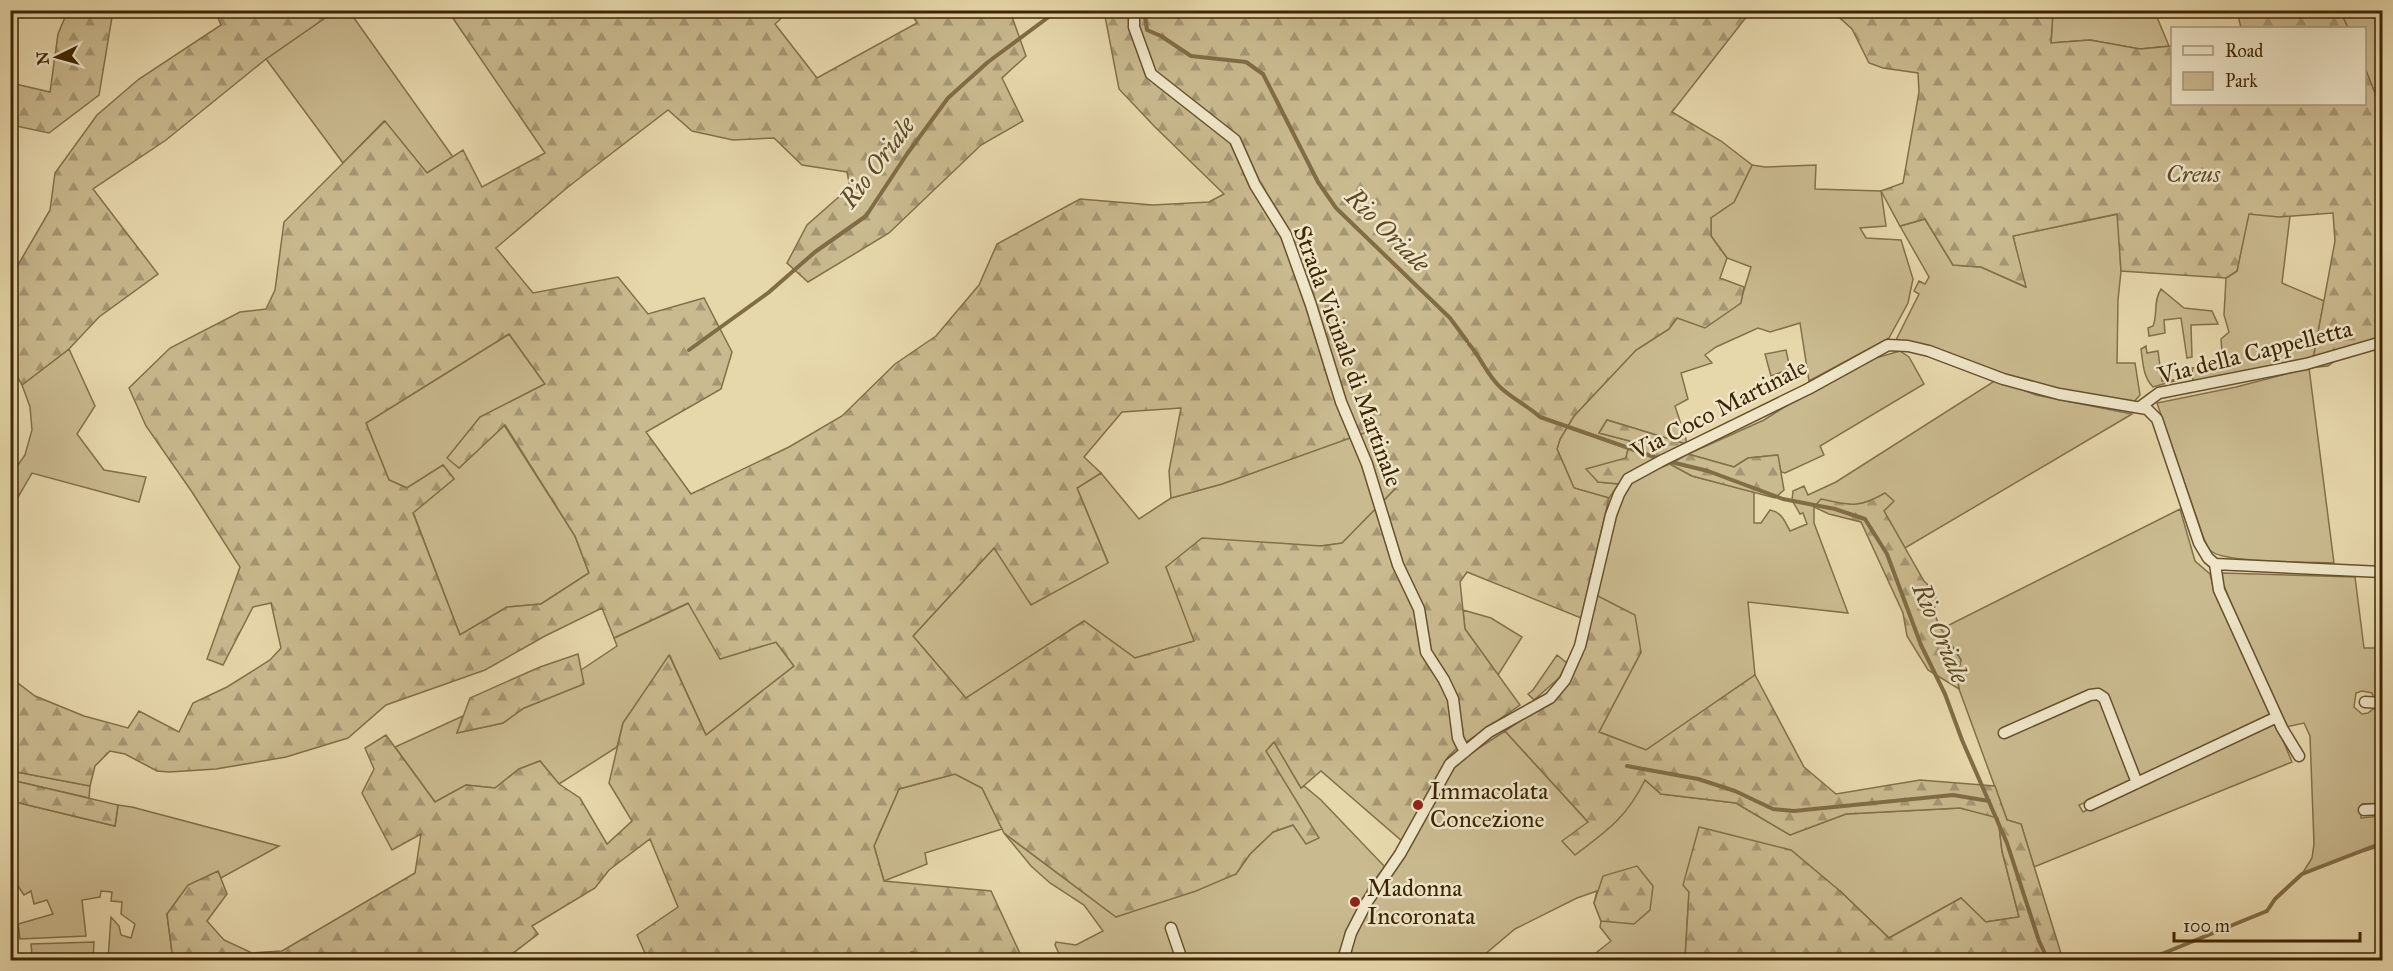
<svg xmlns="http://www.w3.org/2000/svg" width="2393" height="971" viewBox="0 0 2393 971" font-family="'IM FELL Great Primer',serif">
<defs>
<pattern id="forest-firs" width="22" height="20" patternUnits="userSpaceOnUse" patternTransform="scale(1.5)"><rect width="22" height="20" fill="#caba8f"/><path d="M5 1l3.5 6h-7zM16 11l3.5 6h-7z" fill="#a59773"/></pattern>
</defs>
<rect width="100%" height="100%" fill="#e7d8ac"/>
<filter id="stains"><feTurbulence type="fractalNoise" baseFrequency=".00333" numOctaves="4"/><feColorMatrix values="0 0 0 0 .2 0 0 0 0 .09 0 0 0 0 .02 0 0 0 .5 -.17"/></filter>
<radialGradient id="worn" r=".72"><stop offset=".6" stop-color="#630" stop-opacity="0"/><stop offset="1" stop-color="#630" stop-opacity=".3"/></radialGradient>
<path fill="#caba8f" stroke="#837048" stroke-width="1.5" d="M2154,10L2169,46L2140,49L2090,40L2051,43L2053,11Z
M335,11H349L453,157L427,173L384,121L343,163L266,59Z
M2340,11H2382V111L2365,68L2364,28H2348Z
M1752,165L1765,167L1816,165L1815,189L1881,191L1886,226L1860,228L1866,238L1901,240L1913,279L1908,303L1889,338L1809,381L1800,323L1770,332L1758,328L1716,347L1705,355L1712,363L1681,373L1688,399L1675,406L1686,439V444L1607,420L1599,433L1630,441L1626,458L1598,482L1619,484L1609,498L1574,488L1557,449L1560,439L1574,416L1636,350L1669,329L1677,318L1740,303L1751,267L1727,258L1711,236V217L1734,202Z
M2118,214L2121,271L2118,300L2117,363H2135L2140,395L2133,403L2031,384L1931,349L1896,340L1919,294L1914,291L1919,281L1925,284L1929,277L1900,226L1925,219L1953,265L1981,267L2025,287L2013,236Z
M2248,214L2290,216L2282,283L2324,301L2314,354L2309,368L2334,563C2312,562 2224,563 2211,551C2208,549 2206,542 2204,539L2157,403L2236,387L2309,368L2193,382L2192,368L2223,365L2221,339L2229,332L2224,315L2226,278L2237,271Z
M2161,289L2184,308L2212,311L2218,324L2191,325L2192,357L2187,358L2181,318L2164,320L2165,333L2149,336L2148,328L2153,326C2158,314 2153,301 2161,289Z
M509,334L545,384L480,417L448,458L459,468L504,425L575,536L589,573L541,604L507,607L460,635L413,512L454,479L443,465L407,488L389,480L366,423Z
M2146,346L2147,353L2158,351L2162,381L2181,379L2153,387C2143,377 2143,363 2141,349Z
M69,349L95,406L77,434L104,470L146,477L139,502L32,473L14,504L11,502V475L25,455L32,430L30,407L22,385Z
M1786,350L1790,369L1771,376L1765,354Z
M1900,351L1909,357L1924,384L1820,446L1824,455L1785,473L1781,472L1777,455L1748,458L1734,467L1688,454L1764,420L1797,399L1872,359Z
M1996,380L2036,395L2132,414L1905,548L1884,511L1867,503L1853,506L1821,500L1814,507V523L1848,613L1748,602L1755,675L1646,750L1599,732L1641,652L1596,595C1603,565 1613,493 1640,476C1649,471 1660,468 1670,464L1692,476L1754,492V523H1761L1770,510C1782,512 1785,522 1790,531L1807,524L1803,513L1800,514L1792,500L1793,491L1804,486L1808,495L1836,482Z
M1368,431L1395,489L1343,543L1166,567L1195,641L1135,658L1084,621L966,699L913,636L994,548L1108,562L1077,488L1101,473L1139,519L1171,498L1222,484Z
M2180,509L2195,561L2210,574L2214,590L2272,714L2140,778L2079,805L2083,812L2275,721L2292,762L2034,867L2021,824L2007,820L1959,689L1957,676L1961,660L1941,629Z
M2222,573L2355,577L2364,648H2382V698H2374L2372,693L2362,691L2356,693L2354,707L2362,714L2368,713L2373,709H2382V803L2362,804L2361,818L2382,816V846L2348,856L2302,874L2312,858L2314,844L2310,736L2304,723L2282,728L2222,581Z
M689,603L720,658L776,642L794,666L706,735L670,656L623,723L617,747L559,784L540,761L519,769L495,788L466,785L435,802L395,747L463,716L457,733L503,723L524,708L583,684L581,670L617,646L614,638Z
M1463,610L1491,618L1522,637L1498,675L1465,629Z
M1557,655L1567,663L1559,678L1534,700L1528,694L1533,690Z
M1505,731L1588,822L1575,854L1645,780L1661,794L1736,803L1790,835L1846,814L1960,808L1998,817L2002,851L2019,917L1985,922L1961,898L1889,938L1840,891L1689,892L1685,960H1587L1611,941L1600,927L1601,921L1594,903L1597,891L1577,898L1515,929L1478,960H1350L1354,937L1361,921L1453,765Z
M1274,741L1301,788L1304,786L1321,800L1385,867L1369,887L1345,933L1341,960H1062L1055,945L1056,942L1076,945L1103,931L1084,905L1050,883L1031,866L1004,833L1116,917L1236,874L1250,854L1273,832L1293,825L1265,751Z
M11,771L90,786L89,798L11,780Z
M955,774L982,788L1002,829L925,853L927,864L884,881L874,846L899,789Z
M11,801L115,826L118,805L132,807L279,846L221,878L218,872L167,914L173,960H108L111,917L119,926L121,935L131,938L135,924L121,914L122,902L111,901L112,892L101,891L100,897L82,900L86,936L20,939L18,924L53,914L47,900L34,904L31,891L24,895L18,886L11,890Z
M94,942L93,960H23V958H17L32,955L31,944Z"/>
<path fill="url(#forest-firs)" stroke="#837048" stroke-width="1.5" fill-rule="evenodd" d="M68,10L113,11L99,95L49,133L11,125V83L50,92L58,34Z
M215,11H335L266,59L166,140L93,189L158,274L99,317L69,349L22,385L11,366V277L50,210L55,173L97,115L139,79L221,25Z
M448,11H789L775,24L817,78L917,23L910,11H1010L1026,56L1002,78L1023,121L981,145L889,233L808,282L787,263L807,225L850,187L847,172L802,165L774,138L733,140L692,131L668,110L568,187L496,248L533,293L618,277L648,314L704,298L732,352L721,389L646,432L691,494L789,447L842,416L895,364L936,336L979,285L997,244L1080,199L1153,205L1209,202L1224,194L1155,127L1119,89L1104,11H1751L1672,112L1721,141L1752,165L1734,202L1711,218V236L1727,258L1720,278L1744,287L1741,303L1705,328L1677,318L1669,329L1636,350L1574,416L1560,439L1557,449L1574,488L1609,498L1581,618L1467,572L1460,582L1465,629L1520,705L1456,749L1448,757L1402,841L1321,771L1301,788L1274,742L1266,751L1319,838L1306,844L1293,825L1273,832L1250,854L1236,874L1196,891L1116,917L1004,833L982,788L955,774L899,789L874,846L884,881L991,891L1023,960H958L911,952L912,960H648L637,935L678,907L650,839L609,870L595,888L532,926L538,934L504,960H173L167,914L188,885L218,871L227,894L207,921L224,940L252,953L282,951L415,873L421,834L392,850L362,793L374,769L365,748L386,735L435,802L466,785L495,788L519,769L540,761L559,784L580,798L607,844L632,821L609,783L623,723L669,655L706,735L794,666L776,642L720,659L688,603L614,638L602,608L545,636L485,670L386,705L348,738L286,757L216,769L169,772L157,771L125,754L110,751L95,766L90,786L11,771L10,677L35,696L84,716L128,728L139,711L179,732L193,703L227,687L270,660L281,648L271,603L253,607L223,665L207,659L240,567L192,492L146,426L129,388L170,348L240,312L266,309L275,290L284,222L385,121L427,173L463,150L482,187L545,153ZM509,334L545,384L480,417L447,458L459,468L505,425L575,536L589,573L541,604L507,607L460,635L413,513L454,479L443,465L407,488L389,480L366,423ZM1181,408L1169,471L1171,498L1222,484L1367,432L1395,489L1342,543L1321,546L1202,538L1166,567L1194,641L1135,658L1084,621L966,698L913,636L994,548L1031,605L1108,563L1077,488L1101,473L1084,457L1122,412Z
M1832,11H2053L2051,43L2090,40L2140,49L2172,46V104H2364L2365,68L2382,111V343L2344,354L2328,366L2309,368L2314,354L2335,241L2333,213L2279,217L2249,214L2237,271L2226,278L2121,271L2117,214L2013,236L2026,287L1981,267L1953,265L1925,219L1900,226L1881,191L1903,183L1919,92L1918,73L1883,68L1869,63L1852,29Z
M2237,11H2340L2348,28H2241Z
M1607,420L1686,444C1665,462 1638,461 1619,484L1598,482L1586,469L1626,458L1630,441L1599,433Z
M1688,454L1734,467L1748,458L1778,455L1784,490L1775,498L1692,476L1670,464Z
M1885,493L1894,501L1884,511L1924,581L1936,593L1934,613L1941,629L1961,660L1957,676L1959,689L1928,670L1907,636L1903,613L1861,522L1829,514L1814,507L1821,499C1851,505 1857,509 1885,493Z
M1596,595L1635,615L1641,652L1599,732L1646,750L1755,675L1804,767L1836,794L1920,780L1995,786L2007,820L2021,824L2063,960H1685L1689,892L1683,885L1699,827L1791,850L1840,891L1889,938L1961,898L1986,922L2019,917L2002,851L1998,818L1960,808L1846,814L1790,835L1736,803L1661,794L1645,780C1627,817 1607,831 1575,855L1562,841L1588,822L1505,731L1552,700Z
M578,654L584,684L524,708L503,723L457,733L470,698L540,667Z
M11,780L118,805L115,826L11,801Z
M1637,866L1653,886L1650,910L1634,924L1601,921L1594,903L1603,876Z"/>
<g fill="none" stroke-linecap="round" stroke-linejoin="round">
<path stroke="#806c45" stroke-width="4" d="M1144,10L1147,30L1161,36L1191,56L1246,62L1263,74L1318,182L1336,208L1450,318L1467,341
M1469,344C1481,358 1487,375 1501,388C1513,399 1528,406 1540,417L1660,459
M689,350L768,293L815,252L866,216L907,154L948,98L988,62L1058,10
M1667,461L1708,471L1783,499L1835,509L1865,519L1887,554L1921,645L1945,694L1962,740L2007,843L2039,941L2048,960
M1627,766L1698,779L1735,791L1773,809L1794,811L1953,795L1989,801
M2147,960L2267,911L2275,899L2302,874L2382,843"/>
<g stroke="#67522c" stroke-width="13">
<path id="minor" d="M1134,10V27L1151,74L1235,140L1255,185L1286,235L1311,305L1341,402L1367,464L1398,565L1419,609L1426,652L1444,680L1453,699L1458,738L1465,752
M2140,407L2159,393L2306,364L2382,342
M2215,564L2219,590L2282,728L2299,756
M2365,702L2382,703
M2004,733L2090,695L2098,694L2104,698L2137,783
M2090,805L2277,717
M2364,810L2382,809
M1171,928L1182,960
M1343,960L1351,933L1367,902L1400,854L1450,764L1489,732L1550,698L1565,680L1580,646L1611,515L1619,494L1628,479L1663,460L1808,389L1888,345L1908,346L1929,351L2003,379L2059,394L2147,409L2157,419L2199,543L2208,558L2215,564L2382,572"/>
</g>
<use href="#minor" stroke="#efe6c9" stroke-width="10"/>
</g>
<g fill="#8f2418" stroke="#efe6c9" stroke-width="2">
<circle cx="1418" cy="805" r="6"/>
<circle cx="1355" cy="902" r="6"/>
</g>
<g text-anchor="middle" stroke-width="5" stroke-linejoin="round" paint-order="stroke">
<g font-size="24" font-style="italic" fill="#604a25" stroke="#efe6c9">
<text x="2193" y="182">Creus</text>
</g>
<g font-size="24" fill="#3c2502" stroke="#efe6c9">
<text transform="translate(2255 352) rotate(-14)" y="8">Via della Cappelletta</text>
<text transform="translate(1348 356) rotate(70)" y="8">Strada Vicinale di Martinale</text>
<text transform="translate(1719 409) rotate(-27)" y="8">Via Coco Martinale</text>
</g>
<g font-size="24" fill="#3c2502" stroke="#efe6c9" text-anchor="start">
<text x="1430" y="799">Immacolata<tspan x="1430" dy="28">Concezione</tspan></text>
<text x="1367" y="896">Madonna<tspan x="1367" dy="28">Incoronata</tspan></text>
</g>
<g font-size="26" font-style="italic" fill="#5e4824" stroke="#efe6c9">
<text transform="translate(877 162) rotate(-53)" y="9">Rio Oriale</text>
<text transform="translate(1388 230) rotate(45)" y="9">Rio Oriale</text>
<text transform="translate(1941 633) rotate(67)" y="9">Rio Oriale</text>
</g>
</g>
<rect width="2393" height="971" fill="none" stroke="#e7d8ac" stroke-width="36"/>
<rect x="12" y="12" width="2369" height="947" fill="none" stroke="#3c2502" stroke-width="3"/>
<rect x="18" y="18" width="2357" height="935" fill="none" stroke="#3c2502" stroke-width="1.5"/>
<rect x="2171" y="27" width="195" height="78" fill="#efe6c9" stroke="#a79979" stroke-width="1.5"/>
<rect x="2183" y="46" width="30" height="9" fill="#efe6c9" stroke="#a79979" stroke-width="1.5"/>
<text x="2225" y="57" font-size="18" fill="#3c2502">Road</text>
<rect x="2183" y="72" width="30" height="18" fill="#caba8f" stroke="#a79979" stroke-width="1.5"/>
<text x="2225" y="87" font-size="18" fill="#3c2502">Park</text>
<g transform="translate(57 57) rotate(265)" stroke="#efe6c9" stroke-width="4.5" paint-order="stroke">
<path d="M0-4.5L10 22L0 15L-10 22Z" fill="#3c2502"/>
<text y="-9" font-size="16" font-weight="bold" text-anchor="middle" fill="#3c2502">N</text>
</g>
<path d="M2174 932v9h186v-9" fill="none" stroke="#3c2502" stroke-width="3"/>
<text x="2183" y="932" font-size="18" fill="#3c2502" stroke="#efe6c9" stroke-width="4.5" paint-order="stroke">100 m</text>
<rect width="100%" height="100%" filter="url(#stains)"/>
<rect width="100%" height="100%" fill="url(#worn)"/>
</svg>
